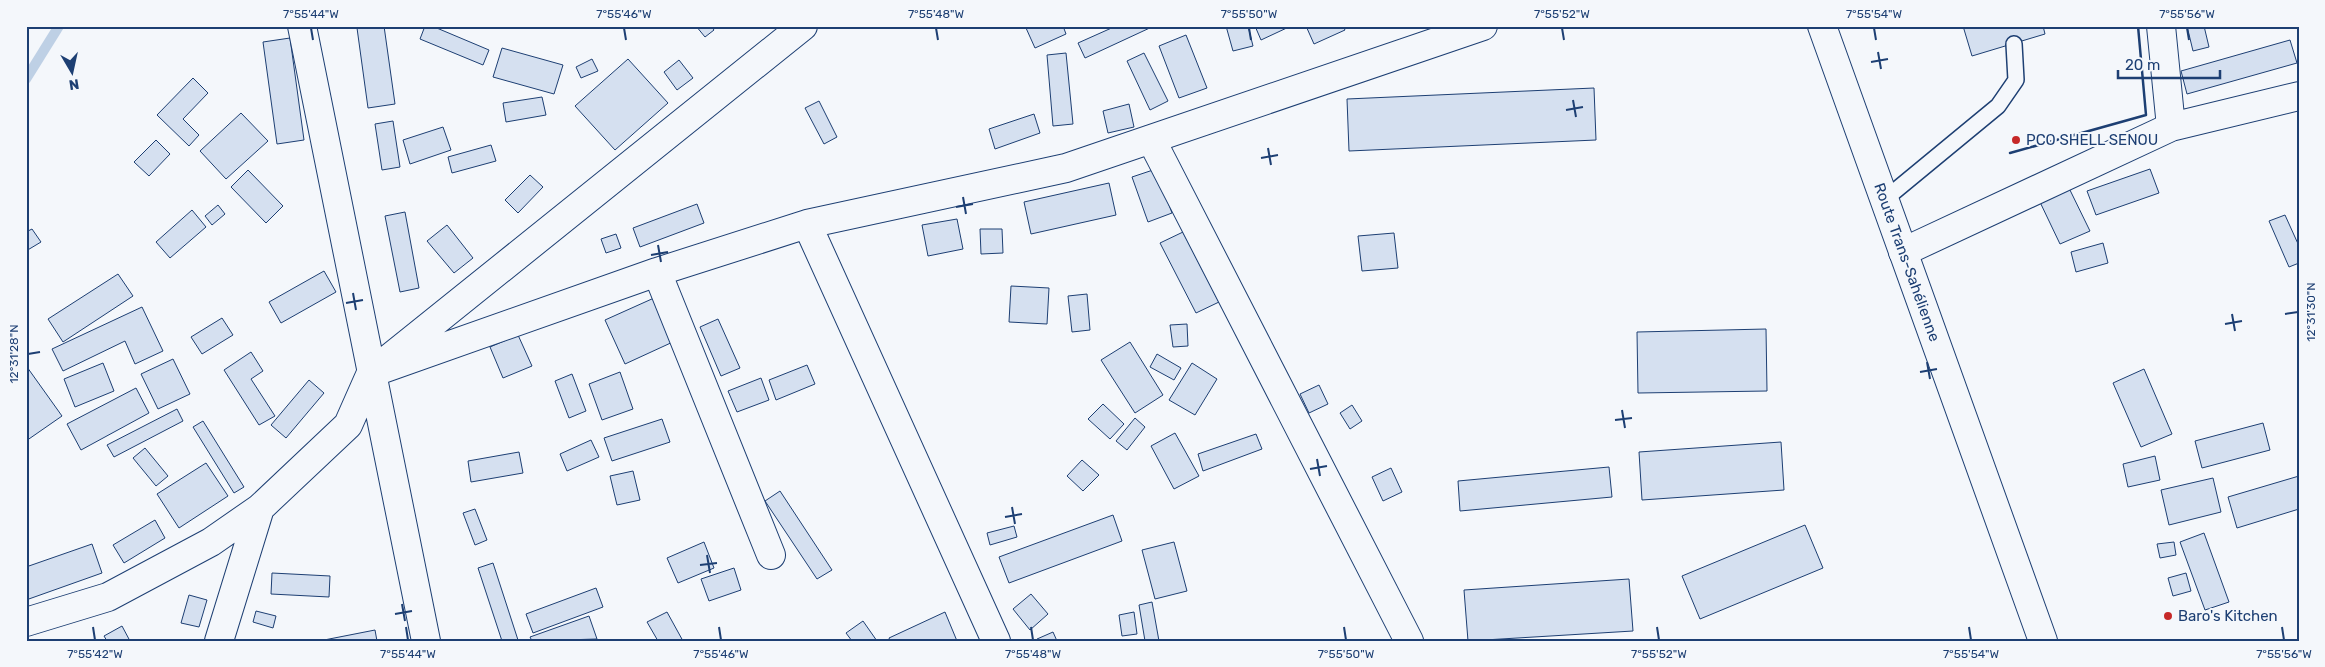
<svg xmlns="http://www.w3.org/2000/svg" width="2325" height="667" viewBox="0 0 2325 667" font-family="Rubik,sans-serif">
<rect width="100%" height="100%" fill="#f4f7fb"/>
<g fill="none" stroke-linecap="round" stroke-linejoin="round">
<path stroke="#bed0e5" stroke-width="10" d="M26,79L59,26"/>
</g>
<path fill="#d5e0f0" stroke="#1d3f73" d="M373,26H384L395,104L368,108L357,28Z
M425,26H432L489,50L483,65L420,39Z
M696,26H711L714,30L705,37Z
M1031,26H1063L1066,34L1035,48L1026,28Z
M1116,26H1154L1085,58L1078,43Z
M1226,26H1248L1253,46L1233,51Z
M1255,26H1291L1261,40Z
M1306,26H1343L1345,30L1314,44Z
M1963,26H2043L2045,34L1972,56Z
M2187,26H2204L2209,47L2193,51Z
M1186,35L1207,88L1179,98L1159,46Z
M290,38L304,140L277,144L263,42Z
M2290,40L2297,63L2187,94L2181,71Z
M502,48L563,65L554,94L493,77Z
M1066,53L1073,124L1053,126L1047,55Z
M1144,53L1168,101L1150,110L1127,61Z
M592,59L598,71L581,78L576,67Z
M628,59L668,103L615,150L575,106Z
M679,60L693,78L677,90L664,72Z
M193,78L208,93L183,119L199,135L189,146L157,115Z
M1594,88L1596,140L1349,151L1347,99Z
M542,97L546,115L506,122L503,103Z
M819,101L837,137L824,144L805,108Z
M1129,104L1134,127L1108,133L1103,111Z
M241,113L268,141L226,179L200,151Z
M1034,114L1040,133L995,149L989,129Z
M393,121L400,167L382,170L375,124Z
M443,127L451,150L410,164L403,140Z
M156,140L170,154L149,176L134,162Z
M491,145L496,161L452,173L448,157Z
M1156,169L1172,213L1148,222L1132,177Z
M2150,169L2159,193L2096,215L2087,191Z
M248,170L283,206L266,223L231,187Z
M530,175L543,187L518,213L505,200Z
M1109,183L1116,215L1031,234L1024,202Z
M2068,186L2090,231L2060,244L2039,200Z
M697,204L704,223L640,247L633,228Z
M218,205L225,214L212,225L205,216Z
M192,210L206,227L170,258L156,242Z
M405,212L419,288L400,292L385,216Z
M2285,215L2299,246V263L2289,267L2269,221Z
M957,219L963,249L928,256L922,225Z
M447,225L473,258L454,273L427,241Z
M32,229L41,242L26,251V232Z
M980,229H1002L1003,253L981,254Z
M1183,232L1219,302L1196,313L1160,243Z
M1394,233L1398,268L1362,271L1358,236Z
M616,234L621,248L606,253L601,239Z
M2103,243L2108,263L2076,272L2071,252Z
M324,271L336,292L281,323L269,302Z
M118,274L133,296L63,342L48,319Z
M1011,286L1049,288L1047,324L1009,322Z
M1087,294L1090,330L1072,332L1068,296Z
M654,298L675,341L625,364L605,320Z
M142,307L163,351L135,364L125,341L63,371L52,349Z
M222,318L233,335L202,354L191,337Z
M718,319L740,368L721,376L700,327Z
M1187,324L1188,346L1173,347L1170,325Z
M1766,329L1767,391L1638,393L1637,332Z
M518,335L532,366L503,378L490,347Z
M1130,342L1163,395L1135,413L1101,360Z
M251,352L263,371L251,379L275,416L259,425L224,370Z
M1157,354L1181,368L1174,380L1150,367Z
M173,359L190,394L158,409L141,374Z
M103,363L114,391L75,407L64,379Z
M1192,363L1217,379L1195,415L1169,400Z
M807,365L815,384L776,400L769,380Z
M27,367L62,416L26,441V368Z
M2144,369L2172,434L2141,447L2113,383Z
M620,372L633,409L602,420L589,384Z
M572,374L586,411L569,418L555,381Z
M761,378L769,400L737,412L728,391Z
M309,380L324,393L286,438L271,425Z
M1319,385L1328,404L1309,413L1300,394Z
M136,388L149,413L81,450L67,424Z
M1103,404L1124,424L1110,439L1088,419Z
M1352,405L1362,421L1350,429L1340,413Z
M177,409L183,421L114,457L107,445Z
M1135,418L1145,427L1127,450L1116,441Z
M662,419L670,442L612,461L604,438Z
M203,421L244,487L234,493L193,427Z
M2263,423L2270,450L2202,468L2195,441Z
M1175,433L1199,476L1174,489L1151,446Z
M1256,434L1262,449L1203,471L1198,454Z
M591,440L599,457L567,471L560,454Z
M1781,442L1784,490L1642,500L1639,452Z
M145,448L168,476L156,486L133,458Z
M519,452L523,473L471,482L468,461Z
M2155,456L2160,480L2128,487L2123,464Z
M1082,460L1099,475L1083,491L1067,476Z
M206,463L228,496L179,528L157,494Z
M1609,467L1612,497L1460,511L1458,481Z
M1391,468L1402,492L1383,501L1372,477Z
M633,471L640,500L617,505L610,476Z
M2299,476V509L2237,528L2228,497Z
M2213,478L2221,512L2169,525L2161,490Z
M780,491L832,570L817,579L765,501Z
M475,509L487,540L475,545L463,513Z
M1113,515L1122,541L1009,583L999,557Z
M155,520L165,538L124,563L113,545Z
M1805,525L1823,568L1700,619L1682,576Z
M1014,526L1017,537L990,545L987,533Z
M2204,533L2229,602L2205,610L2180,542Z
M704,542L714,568L678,583L667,558Z
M1174,542L1187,591L1155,599L1142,550Z
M2174,542L2176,555L2160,558L2157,544Z
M92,544L102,573L26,600V567Z
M493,563L518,640L502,641L478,568Z
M734,568L741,590L709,601L701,579Z
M272,573L330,576L329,597L271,594Z
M2186,573L2191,591L2173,596L2168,578Z
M1629,579L1633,631L1468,641L1464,590Z
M596,588L603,607L533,633L526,614Z
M1031,594L1048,614L1030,630L1013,609Z
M189,595L207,600L199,627L181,623Z
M1152,602L1159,641H1145L1139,605Z
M256,611L276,616L273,628L253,622Z
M667,612L683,641H658L647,622Z
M945,612L957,641H890L889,638Z
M1134,612L1137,634L1122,636L1119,615Z
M589,616L597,639L532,641L530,637Z
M863,621L877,641H852L846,633Z
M122,626L130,641H107L104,636Z
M375,630L377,641H319Z
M1053,632L1057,641H1037V639Z"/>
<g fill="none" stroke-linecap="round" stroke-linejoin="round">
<g stroke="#1d3f73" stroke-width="18">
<path id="lane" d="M1884,200L1998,106L2016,80L2014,44"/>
</g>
<g stroke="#1d3f73" stroke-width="30">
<path id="street" d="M302,26L426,641
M2161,26L2171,127
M1151,139L1409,641
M807,224L996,641
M1903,252L2171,127L2299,96
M657,272L771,555
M371,373L657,272L807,224L1066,168L1483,26
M26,622L108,597L211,542L260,508L348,425L371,373L803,26
M219,641L260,508"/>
</g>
<g stroke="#1d3f73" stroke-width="30">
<g id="highway">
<path id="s1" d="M1822,26L2043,641"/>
</g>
</g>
<use href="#lane" stroke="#f4f7fb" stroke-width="15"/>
<use href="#street" stroke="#f4f7fb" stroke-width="28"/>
<use href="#highway" stroke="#f4f7fb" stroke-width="28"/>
<path stroke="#1d3f73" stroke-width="2.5" d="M2010,153L2146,115L2138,26"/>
</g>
<path fill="none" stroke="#1d3f73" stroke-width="2" d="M311,28L313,40M624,28L626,40M936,28L938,40M1249,28L1251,40M1562,28L1564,40M1874,28L1876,40M2187,28L2189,40M1878,52L1881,69M1871,62L1888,59M1573,100L1576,117M1566,110L1583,107M1268,148L1271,165M1261,158L1278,155M963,197L966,214M956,207L973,204M658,245L661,262M651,255L668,252M353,293L356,310M346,303L363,300M2232,314L2235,331M2285,314L2298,312M2225,324L2242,321M28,354L40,352M1927,362L1930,379M1920,372L1937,369M1622,410L1625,428M1615,420L1632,418M1317,459L1320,476M1310,469L1327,466M1012,507L1015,524M1005,517L1022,514M707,555L710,573M700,565L717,563M402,604L405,621M395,614L412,611M93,627L95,640M406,627L408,640M719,627L721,640M1031,627L1033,640M1344,627L1346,640M1657,627L1659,640M1969,627L1971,640M2282,627L2284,640"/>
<g fill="#c62828" stroke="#f4f7fb" stroke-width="2">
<circle cx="2016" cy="140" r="5"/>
<circle cx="2168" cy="616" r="5"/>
</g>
<g text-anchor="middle" stroke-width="4" stroke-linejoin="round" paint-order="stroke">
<g font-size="15" fill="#1d3f73" stroke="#f4f7fb" text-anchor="start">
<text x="2026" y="145">PCO SHELL SENOU</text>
<text x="2178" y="621">Baro's Kitchen</text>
</g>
<g font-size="15" fill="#1d3f73" stroke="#f4f7fb">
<text dy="5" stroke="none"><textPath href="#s1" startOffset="251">Route Trans-Sahélienne</textPath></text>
</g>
</g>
<rect width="2325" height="667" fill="none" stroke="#f4f7fb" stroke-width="55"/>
<g transform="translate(72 72) rotate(171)" stroke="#f4f7fb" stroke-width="4" paint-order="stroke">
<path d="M0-4L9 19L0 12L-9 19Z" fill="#1d3f73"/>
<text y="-8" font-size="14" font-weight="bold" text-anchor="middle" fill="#1d3f73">N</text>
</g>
<path d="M2118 70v8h102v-8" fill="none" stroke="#1d3f73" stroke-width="2.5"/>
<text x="2125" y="70" font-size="15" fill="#1d3f73" stroke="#f4f7fb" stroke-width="4" paint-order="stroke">20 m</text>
<rect x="28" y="28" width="2270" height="612" fill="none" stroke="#1d3f73" stroke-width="2"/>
<g font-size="12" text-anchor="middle" fill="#1d3f73">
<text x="311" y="18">7°55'44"W</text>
<text x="624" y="18">7°55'46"W</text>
<text x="936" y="18">7°55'48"W</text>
<text x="1249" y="18">7°55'50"W</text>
<text x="1562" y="18">7°55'52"W</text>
<text x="1874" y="18">7°55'54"W</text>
<text x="2187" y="18">7°55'56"W</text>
<text transform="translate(2311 312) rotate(-90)" y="4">12°31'30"N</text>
<text transform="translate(14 354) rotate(-90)" y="4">12°31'28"N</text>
<text x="95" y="658">7°55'42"W</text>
<text x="408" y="658">7°55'44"W</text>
<text x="721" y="658">7°55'46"W</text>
<text x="1033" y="658">7°55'48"W</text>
<text x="1346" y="658">7°55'50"W</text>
<text x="1659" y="658">7°55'52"W</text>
<text x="1971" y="658">7°55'54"W</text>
<text x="2284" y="658">7°55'56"W</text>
</g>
</svg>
